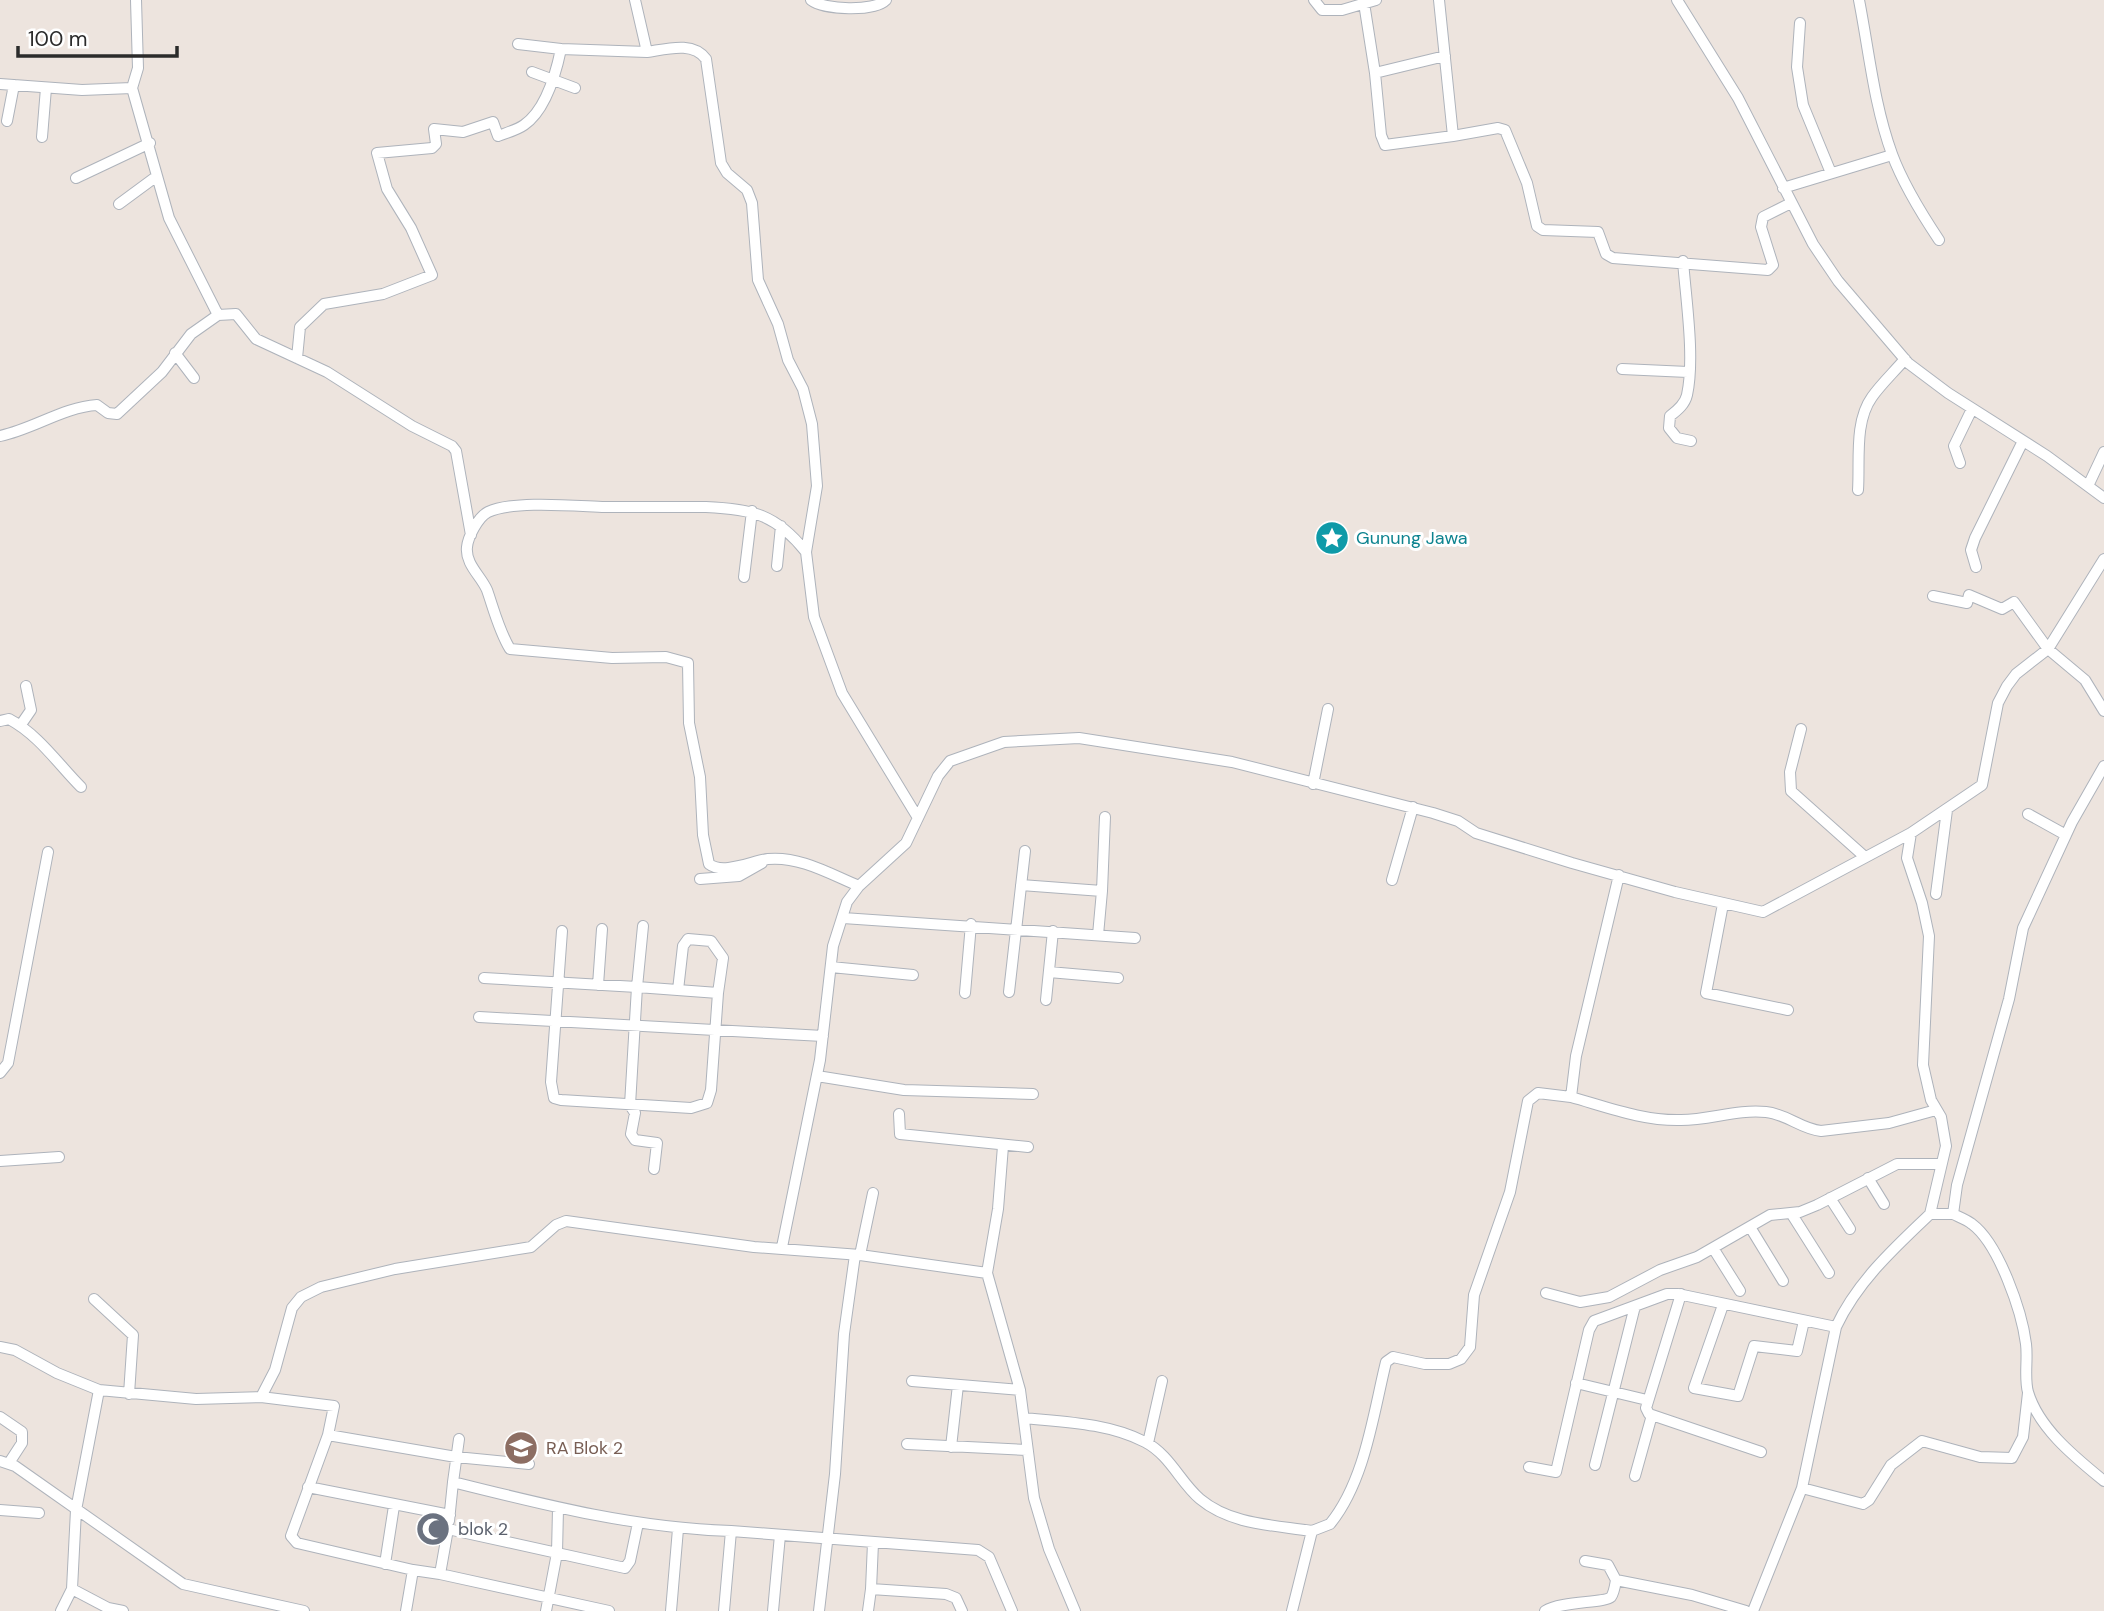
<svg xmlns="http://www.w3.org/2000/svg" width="2104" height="1611" viewBox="0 0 2104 1611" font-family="'DM Sans',sans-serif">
<rect width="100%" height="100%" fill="#ede4de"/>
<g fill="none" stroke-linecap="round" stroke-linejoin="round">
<g stroke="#aeb3bb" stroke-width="12">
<path id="street" d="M136,0L138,68L132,88L169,218L218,315L236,314L256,339L327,372L412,426L452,446L456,451L471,535
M635,0L647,52C667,49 693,41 706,59L721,163L727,173L747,190L752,203L758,280L778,324L788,360L803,389L812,424L817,486L806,552L814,617L842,693L918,818
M811,0C824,10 874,12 886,0
M1314,0L1322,10H1342L1376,0
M1439,0L1453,136L1498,128L1505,130L1527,183L1537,226L1543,230L1598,232L1606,254L1613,258L1768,270L1773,265L1761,227L1763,217L1791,203
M1677,0L1738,98L1813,244L1838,281L1908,363L1948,393L2047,456L2104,498
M1859,0C1869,51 1874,105 1892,154C1903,184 1921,213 1939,240
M1364,3L1375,73L1445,56
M1800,23L1797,67L1803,105L1831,173
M518,44L561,49
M532,72L575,88
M1375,73L1381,135L1385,145L1453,136
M0,84L82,90L132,88
M7,121L14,85
M42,137L46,88
M76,178L150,143
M1783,188L1892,155
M119,204L157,176
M1683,261C1686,300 1695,358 1687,395C1685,404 1678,410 1670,416L1669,428L1677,438L1691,441
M175,353L194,378
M297,358L300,327L324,304L383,294L432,275L411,228L387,189L377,153L432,148L436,144L434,129L463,132L493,122L498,136C506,133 517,130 524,125C546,110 556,73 561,49L647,52
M1622,369L1688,372
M0,436C33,429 64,407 97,405L108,413L117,414L162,372L191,334L218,315
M1960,463L1954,446L1972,409
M2088,486L2104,452
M1858,490C1860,461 1854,422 1872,397C1881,384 1894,372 1905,359
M806,552C776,514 752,509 706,507C672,507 638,507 605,507C576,506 513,500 488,512C478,517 468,537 467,547C465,564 481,576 487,590C494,610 499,631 510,649L612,658L666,657L688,663L689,723L700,777L703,835L709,864C723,875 752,861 768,859C800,856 830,874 859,886
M777,566L781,526
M1976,567L1971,550L1975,538L2023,441
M744,577L752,511
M1933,596L1967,603L1969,595L2002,609L2014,602L2048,649L2085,680L2104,711
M0,721L9,719C39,735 58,764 81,787
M20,726L31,710L26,686
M1801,729L1790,772L1791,791L1865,857
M1313,784L1328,709
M2028,814L2066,835
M1911,833L1907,858L1922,903L1929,936L1923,1065L1931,1100L1941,1117L1946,1146L1930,1214H1953L1957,1185L2009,999L2023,928L2072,822L2104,766
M700,879L739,876L762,863
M1392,880L1413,807
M1021,885L1102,891L1098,935
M1102,891L1105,817
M1936,894L1947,810
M1723,904L1706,993L1788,1010
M843,918L1135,938
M562,931L551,1082L554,1098L561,1100L691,1108L707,1103L711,1090L718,993L637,987L630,1105L635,1113L631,1134L635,1140L657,1143L654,1169
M831,967L913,975
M1049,972L1118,978
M484,978L637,987L643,926
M598,985L602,929
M678,990L683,946L688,939L711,941L723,958L718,993
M1009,992L1025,851
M965,993L971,924
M1046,1000L1053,931
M479,1017L823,1036
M0,1073L8,1063L48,852
M817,1076L904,1090L1033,1094
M1571,1097C1607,1107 1643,1121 1681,1120C1710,1120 1737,1109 1766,1112C1787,1114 1801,1129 1821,1131L1889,1123L1936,1110
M899,1114L900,1134L1028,1147
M0,1161L59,1157
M1868,1178L1884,1204
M1830,1198L1850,1229
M1791,1213L1829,1273
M1953,1214C1959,1217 1967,1220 1972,1224C1999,1244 2022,1312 2026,1344C2028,1359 2024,1378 2028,1392C2039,1429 2076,1458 2104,1481
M1750,1227L1783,1281
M782,1247L820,1060L833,946L847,902L859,886L906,843L938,776L950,761L1004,742L1079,738L1232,762L1433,813L1458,821L1476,833L1572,863L1675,892L1763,912L1911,833L1982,785L1998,703L2007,686L2016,674L2048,649L2104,559
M1713,1248L1740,1291
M860,1255L873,1193
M987,1273L998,1209L1003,1146
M1546,1293L1580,1302L1609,1297L1660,1270L1697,1257L1770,1215L1800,1212L1817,1205L1897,1164H1941
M1681,1294L1646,1408L1649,1414L1761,1452
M94,1299L133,1335L129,1394
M1723,1305L1694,1388L1738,1396L1754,1346L1797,1351L1804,1321
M0,1347L15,1350L57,1373L99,1390
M912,1381L1020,1390
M1576,1383L1647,1400
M261,1397L334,1406L328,1435L291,1536L297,1543L413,1570L406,1611
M0,1417L22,1432V1443L9,1463
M1024,1418C1064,1422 1108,1423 1145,1442C1170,1455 1180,1482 1200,1499C1231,1525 1274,1525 1312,1531
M328,1435L456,1457L529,1464
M459,1439L453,1482C545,1505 635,1528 731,1531
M1148,1443L1162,1381
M907,1444L1027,1450
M951,1447L958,1385
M0,1461L15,1466L183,1584L304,1611
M1595,1465L1635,1306
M1529,1467L1556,1472L1589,1330L1594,1321L1667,1294H1678L1836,1327
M1635,1476L1652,1415
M308,1487L450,1515
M1802,1488L1863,1504L1869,1500L1891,1465L1922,1441L1980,1457L2012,1458L2023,1437L2028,1393
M0,1510L39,1513
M449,1521L453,1482
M1585,1561L1608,1565L1616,1580L1692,1595L1746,1611
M385,1564L394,1506
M413,1570L440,1574L448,1529L625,1568L630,1561L638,1523
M440,1574L609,1611
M871,1589L873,1543
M61,1611L72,1589
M123,1611L108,1608L72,1589L76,1510L99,1390L196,1399L261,1397L275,1370L292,1308L301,1297L321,1287L395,1269L531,1247L556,1225L566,1221L754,1247L860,1255L987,1273L1020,1390L1034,1498L1049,1549L1075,1611
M546,1611L557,1553L558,1509
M671,1611L678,1529
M724,1611L731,1531L978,1550L989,1557L1012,1611
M773,1611L780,1535
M819,1611L835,1474L844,1334L855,1255
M868,1611L871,1589L946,1594L956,1598L962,1611
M1292,1611L1312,1531L1330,1524C1365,1481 1373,1415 1386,1362L1393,1357L1425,1364H1449L1461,1359L1470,1347L1474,1295L1510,1192L1528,1101L1538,1093L1571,1097L1576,1056L1619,875
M1545,1611C1561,1601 1605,1603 1611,1597C1614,1593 1615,1586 1616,1580
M1753,1611L1802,1488L1836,1327C1857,1282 1894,1248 1930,1214"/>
</g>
<use href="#street" stroke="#fff" stroke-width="10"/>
</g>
<defs>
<g id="sight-disc" transform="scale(1.75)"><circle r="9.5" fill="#0f9aa8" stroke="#fff"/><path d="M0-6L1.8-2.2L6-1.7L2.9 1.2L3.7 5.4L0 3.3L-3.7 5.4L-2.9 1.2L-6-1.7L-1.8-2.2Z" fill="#fff"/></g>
<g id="school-disc" transform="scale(1.75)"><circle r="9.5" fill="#8d6e63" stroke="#fff"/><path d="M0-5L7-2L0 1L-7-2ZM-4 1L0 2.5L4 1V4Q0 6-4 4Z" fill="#fff"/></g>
<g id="mosque-disc" transform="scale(1.75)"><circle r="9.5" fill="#6b7280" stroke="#fff"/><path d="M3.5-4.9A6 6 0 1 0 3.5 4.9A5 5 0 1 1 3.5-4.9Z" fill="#fff"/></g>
</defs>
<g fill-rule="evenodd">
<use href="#sight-disc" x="1332" y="538"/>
<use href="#school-disc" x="521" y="1448"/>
<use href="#mosque-disc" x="433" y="1529"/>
</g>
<g text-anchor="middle" stroke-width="6" stroke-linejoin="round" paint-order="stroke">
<g font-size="18" fill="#0d838f" stroke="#fff" text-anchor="start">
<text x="1356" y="544">Gunung Jawa</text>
</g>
<g font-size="18" fill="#785e54" stroke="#fff" text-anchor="start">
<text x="546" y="1454">RA Blok 2</text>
</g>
<g font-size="18" fill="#5b616d" stroke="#fff" text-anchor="start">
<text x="458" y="1535">blok 2</text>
</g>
</g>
<path d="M18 46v10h159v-10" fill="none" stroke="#2b2b2b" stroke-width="3.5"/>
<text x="28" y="46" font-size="21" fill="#2b2b2b" stroke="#ffffff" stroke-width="5" paint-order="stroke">100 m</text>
</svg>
